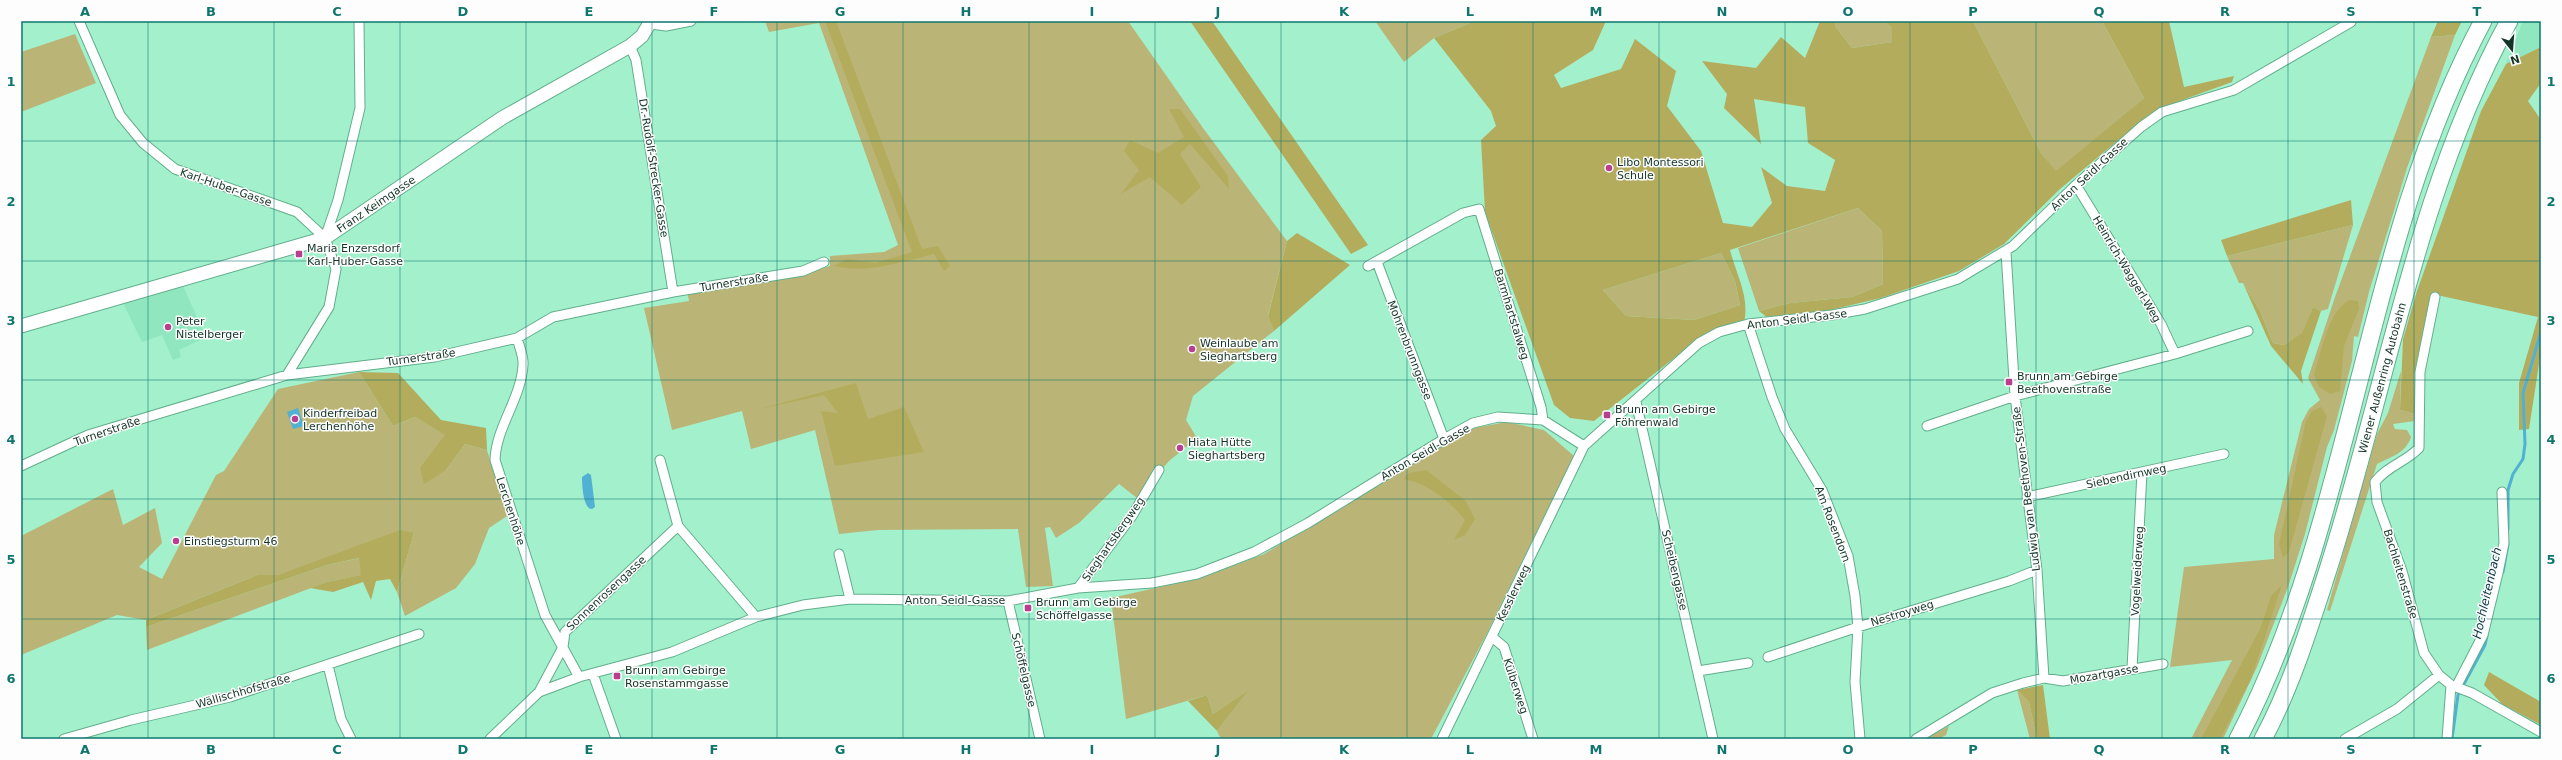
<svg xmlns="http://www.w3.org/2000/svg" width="2562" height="760" viewBox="0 0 2562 760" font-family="'DejaVu Sans',sans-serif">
<rect width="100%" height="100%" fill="#a3f0cc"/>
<path fill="#8fe6bf" d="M2523,21H2541V47L2506,64Z
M183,286L206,337L179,350L181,357L173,360L162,335L142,342L123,303Z"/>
<path fill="#bab576" d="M765,21H1128L1203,128L1287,241L1268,315L1274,331L1193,396L1186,420L1197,438L1169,461L1137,498L1119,484L1079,523L1056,538L1050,527L1045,528L1053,586L1026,587L1018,529L878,530L839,534L815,430L751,449L742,411L672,430L644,308L689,301L687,291L801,274L830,266V256L884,252L898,245L819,23L769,32Z
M1375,21H1475L1434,38L1404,62Z
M1836,21H1884L1892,28V42L1852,48L1835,26Z
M1973,21H2102L2144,98L2056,172L2041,153Z
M75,34L96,83L21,112V52Z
M2455,35L2407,168L2369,292L2358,337L2354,336L2352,361L2334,430L2327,447L2305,534L2288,587L2257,667L2223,739H2191L2232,660L2170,667L2184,567L2274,559V535L2302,422L2309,409L2320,400L2308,378L2335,297L2431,37Z
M1858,208L1882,231L1883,284L1852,297L1790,303L1759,311L1738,248Z
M2353,225L2328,309L2321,311L2313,307L2302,334L2284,345L2273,343L2260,311L2243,283H2239L2227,256Z
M1721,253L1735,281L1740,305L1694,320L1626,316L1603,290Z
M2401,371L2400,410L2415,414V421L2393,424L2395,429L2407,430L2411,437C2406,453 2391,457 2377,464L2330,611L2327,610L2377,434L2388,413Z
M359,372L393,426L415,417L446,435L420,467L446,470L465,444L487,450L507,516L489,528L475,564L456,588L405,616L397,592L414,533L278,575H257L146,620L117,615L21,655V536L113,489L123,525L155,508L162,543L139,567L162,579L216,475L224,471L278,389Z
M1507,422L1544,430L1574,456L1485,637L1431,739H1221L1217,731L1248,691L1213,714L1207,695L1126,719L1111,598L1204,577L1264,554L1473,428Z
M360,558L362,575L327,582L147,650L146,627L327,565Z
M2017,690L2029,702L2037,739H2030Z
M1949,726L1946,735L1939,739H1925Z"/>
<path fill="#b4ac5d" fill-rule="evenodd" d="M825,21H836L922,249L938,246L950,266L944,271L934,254C901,262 869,274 834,266L847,259L875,263L912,252Z
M1190,21H1212L1368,245L1351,254Z
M1475,21H1606L1593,50L1554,75L1561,88L1621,69L1635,39L1676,71L1667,106L1701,151L1723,223L1752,227L1772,203L1761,167L1787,186L1825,191L1835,160L1808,143L1805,107L1754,99L1761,144L1724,108L1727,94L1702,61L1756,68L1781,37L1805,58L1820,21H1836L1835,26L1852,48L1892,42V28L1884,21H1973L2041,153L2056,171L2144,98L2102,21H2169L2184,87L2234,76L2232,82L2166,106L2134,127L2060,189L2004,244L1959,271L1881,298L1822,312L1769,319L1759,311L1790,303L1852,297L1883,284L1882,231L1858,208L1730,250C1736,274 1750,297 1744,322L1706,333L1594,421L1570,418L1554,405L1485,212L1481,140L1496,126L1491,111L1434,38ZM1721,253L1735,281L1740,305L1694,320L1626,316L1603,290Z
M2438,21H2462L2455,35L2431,37Z
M2541,47V83L2528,101L2541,120V351L2529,429L2519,430V383L2538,317L2432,294L2414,375L2415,414L2400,410L2403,339L2417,291L2481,111L2506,64Z
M1169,109H1180L1228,176L1229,189L1190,144L1180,154L1201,187L1182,205L1150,177L1121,194L1139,170L1124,151L1130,140L1158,153L1184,137Z
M2351,200L2353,225L2227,256L2221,240Z
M1297,233L1350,265L1274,331L1268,316L1287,241Z
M2243,283L2260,311L2273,343L2284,345L2302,333L2313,307L2321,311L2301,371L2303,384L2271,346Z
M2350,300L2358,301L2359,309L2344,346L2340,391L2330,394L2319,387L2314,375C2321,354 2328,309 2350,300Z
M359,372L398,373L441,420L486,428L487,450L465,444L446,470L424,484L420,467L445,435L415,417L393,426Z
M856,383L868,419L904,407L924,452L835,466L821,411L838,413L824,395L755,410Z
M2321,407L2327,416L2289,552L2283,558L2279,544L2306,421L2312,411Z
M1426,470L1466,501L1475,519L1465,535L1454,540L1465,520C1450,501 1427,483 1403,479L1409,473Z
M400,530L414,533L397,592L390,579L376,581L371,600L363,582L333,592L310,588L327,582L361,575L359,558L327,565L146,627V620L257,575H278Z
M2282,585L2251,679L2220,739H2201L2260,629L2271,596Z
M2489,672L2541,702V725L2502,704L2484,685Z
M2043,685L2050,739H2037L2029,702L2017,690Z
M1249,690L1217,731L1188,701L1207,695L1213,714Z"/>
<path fill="#51b1d3" d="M298,408L304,426L293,429L287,412Z
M588,473L591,475L595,507L592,509C583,509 582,484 582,477Z"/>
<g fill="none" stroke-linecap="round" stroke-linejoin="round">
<path stroke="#51b1d3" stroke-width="3" d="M2508,529V490L2513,474L2523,459L2525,444L2523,393L2541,332
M2503,572L2508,544
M2452,739L2458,695L2485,645L2487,636"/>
<g stroke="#62ae8c" stroke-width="11">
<path id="street" d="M79,21L120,115L143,143L175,169L297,212L325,238L336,269L329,307L287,375
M651,24L666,26L691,21
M630,46L636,60L673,292
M2076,185L2161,324L2175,354
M325,238L338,200L360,108L359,21
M2006,252L2015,396L2037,570L2044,678
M1377,262L1444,439
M1368,266L1463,213L1479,209L1541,407L1543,420
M2435,297L2420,372L2419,448C2406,462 2387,466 2375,482L2377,502L2402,571L2424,653L2439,675L2451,685L2472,693L2541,732
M1748,324L1772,397L1785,429L1822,490L1848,556L1855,596L1858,627L1855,682L1860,739
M517,338C519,346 524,357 523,365C521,399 496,427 495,460L545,615L579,677
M1636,402L1713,739
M1927,426L2015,396L2175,354L2248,331
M660,460L678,526
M21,466L88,435L287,375L435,357L517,338L553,317L673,292L803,271L824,262
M2027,497L2224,454
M839,554L850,599
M1078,588L1132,516L1159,470
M1008,601L1040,739
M1492,637L1504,647L1533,739
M1768,657L1858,627L2009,581L2037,570
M328,665L341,719L351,739
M2132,669L2142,472
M1698,671L1748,663
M593,674L616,739
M2456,687L2483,635L2498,573L2504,543L2502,492
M539,692L563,647L565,632L678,526L756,617
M64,739L131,720L230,697L419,634
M490,739L539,692L579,677L672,652L756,617L803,605L850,599L1008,601L1078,588L1152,583L1197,574L1254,552L1308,523L1444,439L1473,423L1498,417L1543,420L1584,446
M1442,739L1584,446L1699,343L1719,332L1748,324L1832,315L1865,309L1958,279L2013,246L2076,185L2141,127L2162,112L2234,90L2351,22
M1916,739L1992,693L2023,683L2044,678L2063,681L2163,664
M2345,739L2397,709L2439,675
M2447,739L2451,685"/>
</g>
<g stroke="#62ae8c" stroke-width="15">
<path id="secondary" d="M21,326L325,238L502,118L630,46L642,36L651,21"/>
</g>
<g stroke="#62ae8c" stroke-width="19">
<path id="highway" d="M2238,739C2356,513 2362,246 2483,21
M2263,739C2290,689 2308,632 2325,579C2386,393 2414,195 2509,21"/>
</g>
<use href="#street" stroke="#fff" stroke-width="9"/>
<use href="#secondary" stroke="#fff" stroke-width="13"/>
<use href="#highway" stroke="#fff" stroke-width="17"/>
</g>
<path fill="none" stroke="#0f766e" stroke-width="1" stroke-opacity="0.55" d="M148,21V739M274,21V739M400,21V739M526,21V739M652,21V739M777,21V739M903,21V739M1029,21V739M1155,21V739M1281,21V739M1407,21V739M1533,21V739M1659,21V739M1785,21V739M1910,21V739M2036,21V739M2162,21V739M2288,21V739M2414,21V739M21,141H2541M21,261H2541M21,380H2541M21,499H2541M21,619H2541"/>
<g fill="#b93e8f" stroke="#fdfdfd" stroke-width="1.5">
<circle cx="1609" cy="168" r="4"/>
<rect x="295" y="250" width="8" height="8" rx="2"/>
<circle cx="168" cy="327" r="4"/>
<circle cx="1192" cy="349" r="4"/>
<rect x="2005" y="378" width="8" height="8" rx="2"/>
<rect x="1603" y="411" width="8" height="8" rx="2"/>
<circle cx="295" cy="419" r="4"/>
<circle cx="1180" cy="448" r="4"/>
<circle cx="176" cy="541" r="4"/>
<rect x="1024" y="604" width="8" height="8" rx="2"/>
<rect x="613" y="672" width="8" height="8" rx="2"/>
</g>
<g text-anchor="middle" stroke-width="3" stroke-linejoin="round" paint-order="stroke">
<g font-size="11" fill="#153527" stroke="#fdfdfd" text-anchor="start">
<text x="1617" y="166">Libo Montessori<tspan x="1617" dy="13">Schule</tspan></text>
<text x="307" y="252">Maria Enzersdorf<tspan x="307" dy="13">Karl-Huber-Gasse</tspan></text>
<text x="176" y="325">Peter<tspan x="176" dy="13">Nistelberger</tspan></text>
<text x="1200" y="347">Weinlaube am<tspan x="1200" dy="13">Sieghartsberg</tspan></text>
<text x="2017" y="380">Brunn am Gebirge<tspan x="2017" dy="13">Beethovenstraße</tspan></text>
<text x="1615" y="413">Brunn am Gebirge<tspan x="1615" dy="13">Föhrenwald</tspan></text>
<text x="303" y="417">Kinderfreibad<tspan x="303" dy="13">Lerchenhöhe</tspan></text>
<text x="1188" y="446">Hiata Hütte<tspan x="1188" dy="13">Sieghartsberg</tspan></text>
<text x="184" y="545">Einstiegsturm 46</text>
<text x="1036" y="606">Brunn am Gebirge<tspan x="1036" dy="13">Schöffelgasse</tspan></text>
<text x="625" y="674">Brunn am Gebirge<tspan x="625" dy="13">Rosenstammgasse</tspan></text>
</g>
<g font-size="11" fill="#153527" stroke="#fdfdfd">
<text transform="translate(654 168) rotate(81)" y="4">Dr.-Rudolf-Strecker-Gasse</text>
<text transform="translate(2089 174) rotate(-43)" y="4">Anton Seidl-Gasse</text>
<text transform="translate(226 187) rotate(19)" y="4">Karl-Huber-Gasse</text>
<text transform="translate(376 204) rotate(-34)" y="4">Franz Keimgasse</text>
<text transform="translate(2127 269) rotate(59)" y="4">Heinrich-Waggerl-Weg</text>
<text transform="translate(734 282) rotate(-9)" y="4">Turnerstraße</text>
<text transform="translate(1512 314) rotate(73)" y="4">Barmhartstalweg</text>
<text transform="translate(1797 319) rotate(-7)" y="4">Anton Seidl-Gasse</text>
<text transform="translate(1410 350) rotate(69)" y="4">Mohrenbrunngasse</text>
<text transform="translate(421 357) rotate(-8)" y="4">Turnerstraße</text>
<text transform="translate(2382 378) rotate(-75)" y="4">Wiener Außenring Autobahn</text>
<text transform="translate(107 431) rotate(-19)" y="4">Turnerstraße</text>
<text transform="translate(1425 452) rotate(-30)" y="4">Anton Seidl-Gasse</text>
<text transform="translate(2126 476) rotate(-12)" y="4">Siebendirnweg</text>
<text transform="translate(2026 489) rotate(-97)" y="4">Ludwig van Beethoven-Straße</text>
<text transform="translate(511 511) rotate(72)" y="4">Lerchenhöhe</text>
<text transform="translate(1833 524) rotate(69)" y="4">Am Rosendorn</text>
<text transform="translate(1113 539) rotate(-55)" y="4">Sieghartsbergweg</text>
<text transform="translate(1675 570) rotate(77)" y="4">Scheibengasse</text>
<text transform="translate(2137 571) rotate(-87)" y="4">Vogelweiderweg</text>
<text transform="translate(2401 574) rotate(73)" y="4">Bachleitenstraße</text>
<text transform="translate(606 593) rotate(-43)" y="4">Sonnenrosengasse</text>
<text transform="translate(1513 593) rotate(-64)" y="4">Kesslerweg</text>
<text x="955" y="604">Anton Seidl-Gasse</text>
<text transform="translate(1902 613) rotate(-17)" y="4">Nestroyweg</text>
<text transform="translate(1024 670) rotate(77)" y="4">Schöffelgasse</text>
<text transform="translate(2104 674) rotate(-10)" y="4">Mozartgasse</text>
<text transform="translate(1516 686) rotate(72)" y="4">Külberweg</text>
<text transform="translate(243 691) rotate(-16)" y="4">Wällischhofstraße</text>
</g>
<g font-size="12" font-style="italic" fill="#093644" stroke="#fdfdfd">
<text transform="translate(2487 593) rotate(-77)" y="4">Hochleitenbach</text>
</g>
</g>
<rect width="2562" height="760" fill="none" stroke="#fdfdfd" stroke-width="44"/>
<g transform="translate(2512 50) rotate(163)" stroke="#fdfdfd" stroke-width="3" paint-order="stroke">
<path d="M0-3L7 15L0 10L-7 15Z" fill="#153527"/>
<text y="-6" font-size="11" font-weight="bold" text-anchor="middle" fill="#153527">N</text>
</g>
<rect x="22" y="22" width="2518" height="716" fill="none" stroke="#0f766e" stroke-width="1.5"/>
<g font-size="13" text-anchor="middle" font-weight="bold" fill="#0f766e">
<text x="85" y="16">A</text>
<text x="211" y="16">B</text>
<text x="337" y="16">C</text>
<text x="463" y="16">D</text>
<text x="589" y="16">E</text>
<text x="714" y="16">F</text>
<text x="840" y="16">G</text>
<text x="966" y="16">H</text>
<text x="1092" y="16">I</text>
<text x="1218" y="16">J</text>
<text x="1344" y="16">K</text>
<text x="1470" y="16">L</text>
<text x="1596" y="16">M</text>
<text x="1722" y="16">N</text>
<text x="1848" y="16">O</text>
<text x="1973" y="16">P</text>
<text x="2099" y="16">Q</text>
<text x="2225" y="16">R</text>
<text x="2351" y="16">S</text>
<text x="2477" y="16">T</text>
<text x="11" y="86">1</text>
<text x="2551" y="86">1</text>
<text x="11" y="206">2</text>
<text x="2551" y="206">2</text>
<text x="11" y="325">3</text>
<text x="2551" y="325">3</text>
<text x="11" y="444">4</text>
<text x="2551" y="444">4</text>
<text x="11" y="564">5</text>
<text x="2551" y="564">5</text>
<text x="11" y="683">6</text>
<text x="2551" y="683">6</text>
<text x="85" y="754">A</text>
<text x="211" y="754">B</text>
<text x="337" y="754">C</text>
<text x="463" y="754">D</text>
<text x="589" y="754">E</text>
<text x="714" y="754">F</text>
<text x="840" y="754">G</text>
<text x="966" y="754">H</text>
<text x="1092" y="754">I</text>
<text x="1218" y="754">J</text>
<text x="1344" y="754">K</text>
<text x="1470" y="754">L</text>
<text x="1596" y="754">M</text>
<text x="1722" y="754">N</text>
<text x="1848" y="754">O</text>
<text x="1973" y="754">P</text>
<text x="2099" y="754">Q</text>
<text x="2225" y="754">R</text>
<text x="2351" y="754">S</text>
<text x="2477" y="754">T</text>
</g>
</svg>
